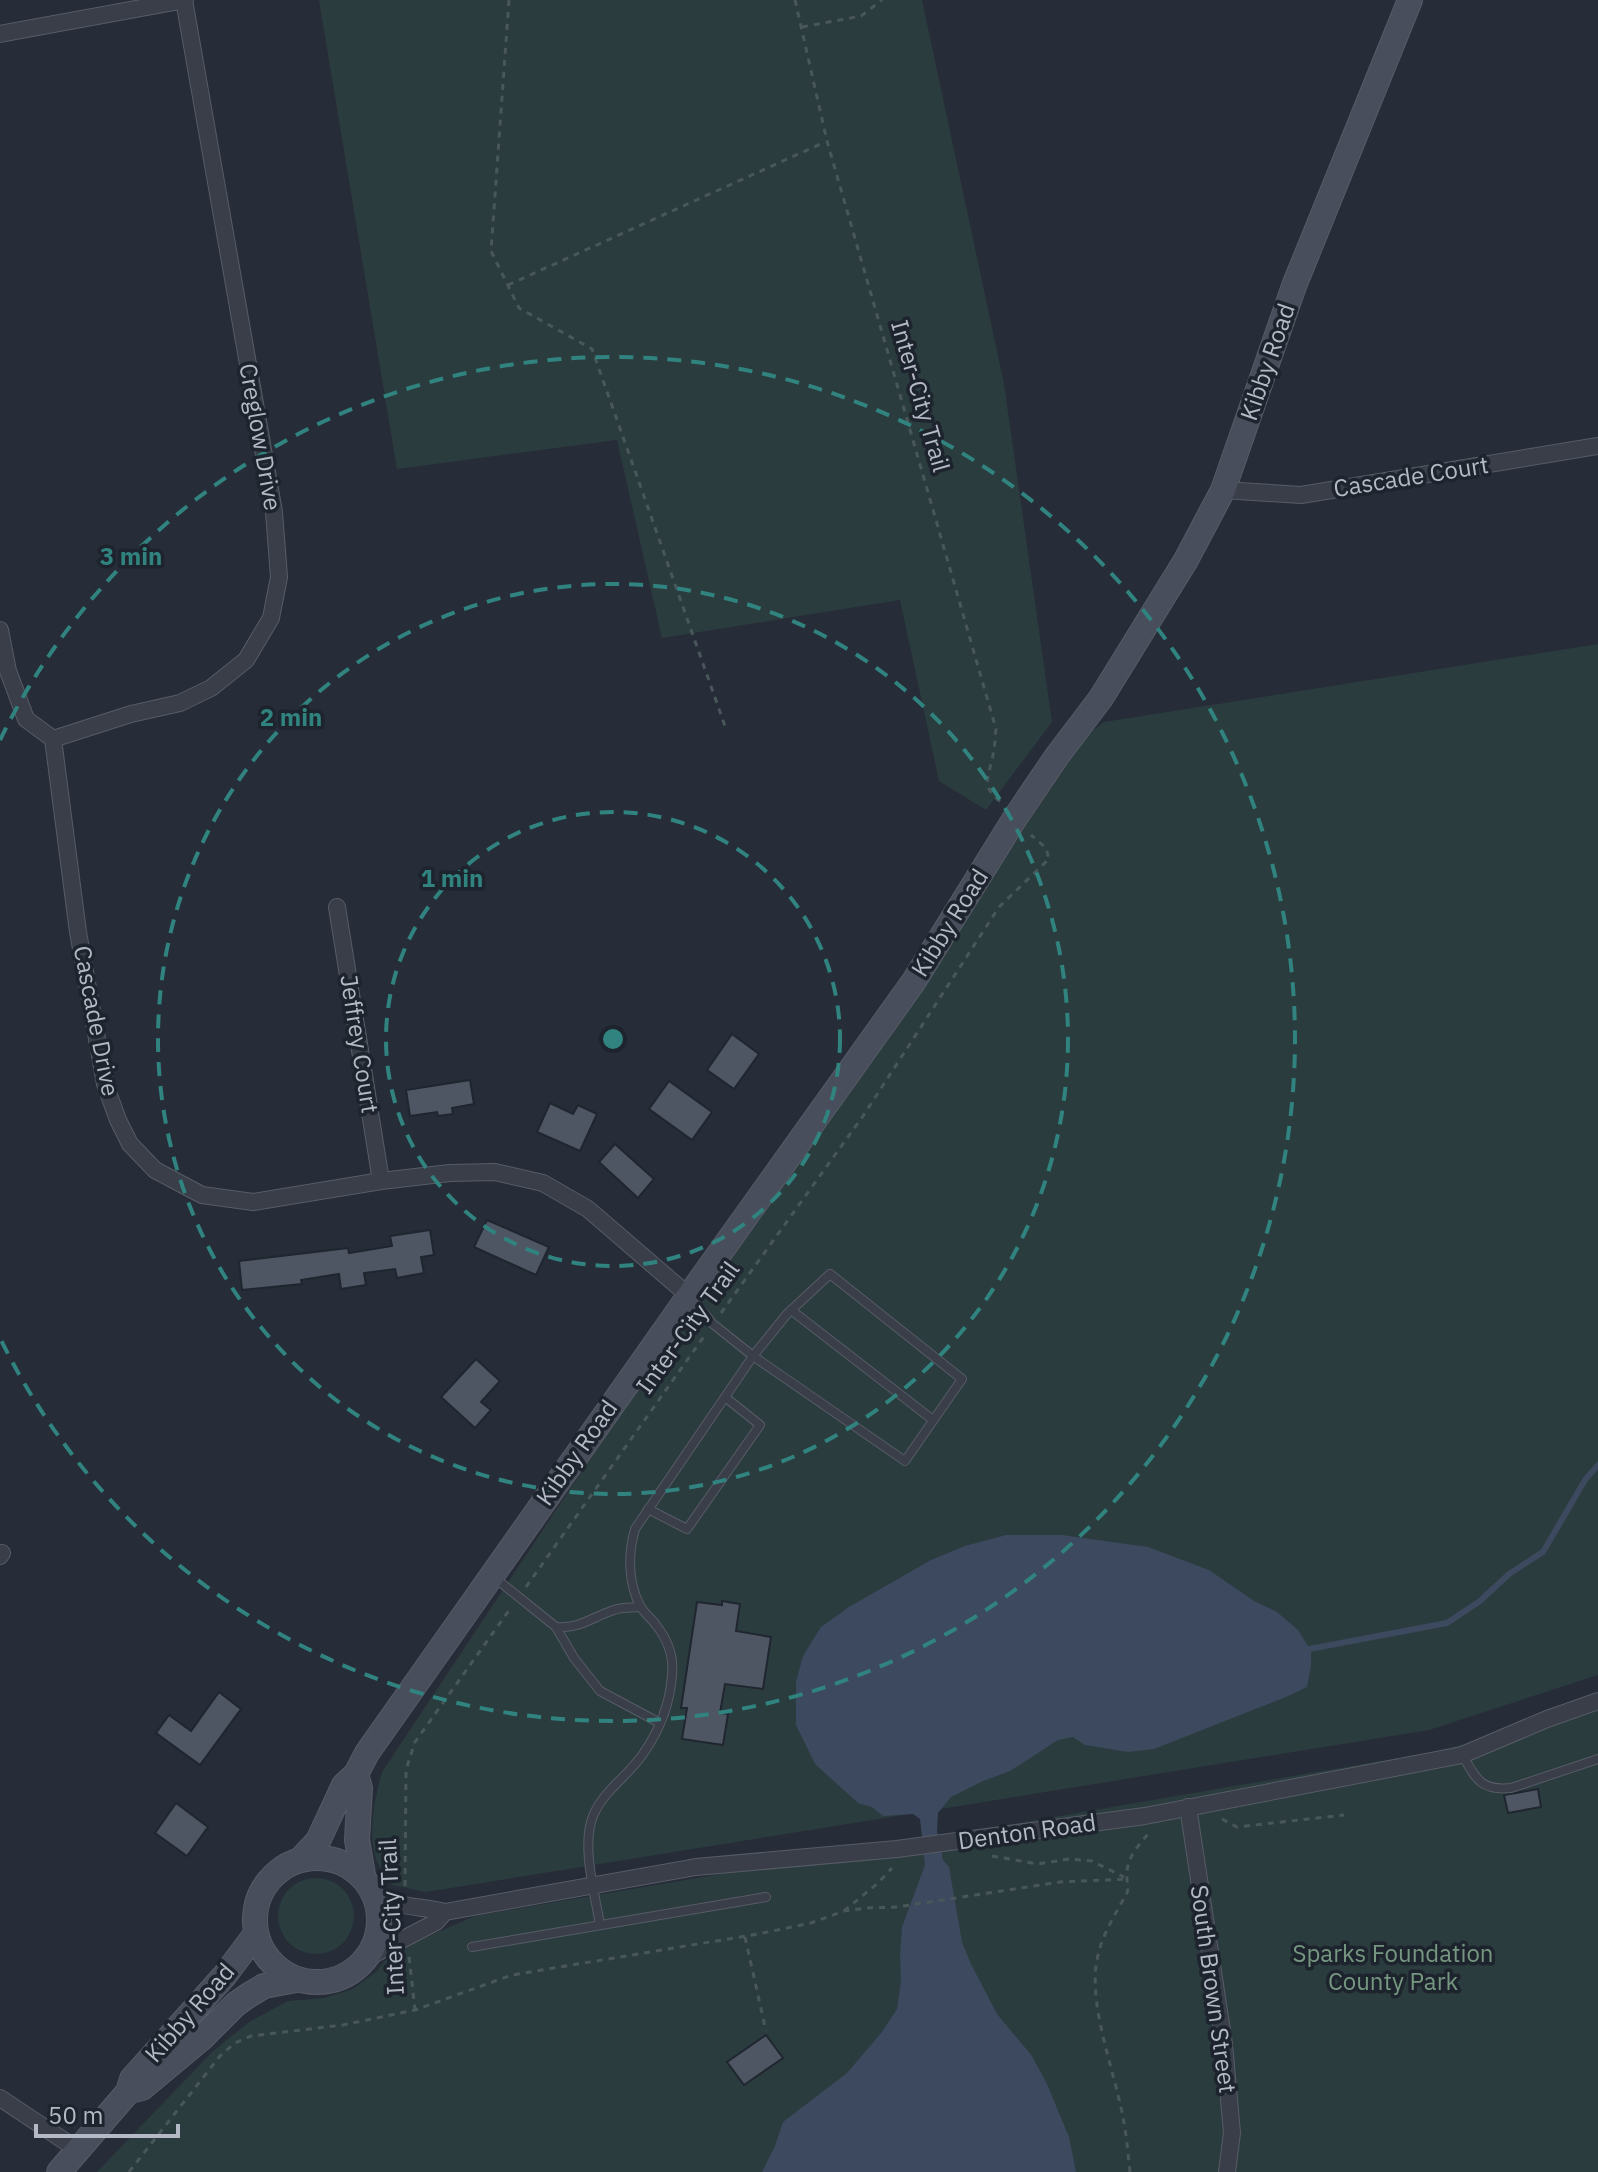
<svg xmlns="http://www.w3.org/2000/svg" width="1598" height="2172" viewBox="0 0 1598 2172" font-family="'IBM Plex Sans',sans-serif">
<rect width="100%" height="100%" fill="#262c38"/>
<path fill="#2b3c3e" d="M319,0H922L1004,384L1052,722L986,810L939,781L900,600L662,638L617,440L397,469Z
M1598,644V1675L1429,1730L426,1892L392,1885C387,1878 381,1870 378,1863C366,1839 375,1797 382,1772L1057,756L1104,722Z
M1598,1705V2172H97L212,2052L249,2022L288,2001L324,1998L353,1989L376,1972L392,1952L475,1916L1439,1751L1553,1720Z
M278 1916a38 38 0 1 1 76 0a38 38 0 1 1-76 0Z"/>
<path fill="#3d495f" d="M1006,1535H1062L1148,1547L1209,1570L1254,1601L1277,1612L1298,1630L1311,1651V1666L1307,1687L1286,1697L1154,1749L1128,1752L1085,1745L1073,1737L1058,1740L1010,1771L983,1781L951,1797L938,1813L937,1831L943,1860L949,1867L962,1942L971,1964L997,2014L1032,2056L1047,2084L1069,2137L1076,2172H762L775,2146L783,2122L847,2073L882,2032L897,2009L901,1981L900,1955L902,1927L925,1865L920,1819L913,1814L883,1816L872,1807L858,1803L815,1764L796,1725V1682L803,1656L821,1627L849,1607L931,1560L965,1546Z"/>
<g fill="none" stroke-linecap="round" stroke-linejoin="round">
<path stroke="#3d495f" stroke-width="6" d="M1304,1650L1447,1623L1480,1601L1509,1574L1543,1552L1585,1480L1598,1465"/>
</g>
<path fill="#4e5664" stroke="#202630" stroke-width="2" d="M732,1034L759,1054L734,1089L707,1070Z
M470,1080L474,1104L452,1108L453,1114L438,1116L437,1112L410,1116L406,1090Z
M669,1081L712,1112L692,1140L649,1109Z
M550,1103L573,1114L578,1105L597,1114L580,1151L537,1132Z
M615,1144L654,1179L638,1198L599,1162Z
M487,1220L549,1247L536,1275L474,1247Z
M430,1230L434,1255L421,1257L424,1273L397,1278L395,1269L364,1273L366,1285L341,1289L339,1274L301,1280L302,1284L242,1290L239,1261L348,1248L349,1253L392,1246L390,1236Z
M476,1359L500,1381L481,1402L491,1410L475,1428L441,1397Z
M722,1601L740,1604L736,1631L771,1637L763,1689L725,1684L720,1713L728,1714L723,1745L682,1739L687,1708H681L697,1602L722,1605Z
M219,1692L241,1709L200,1765L156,1733L169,1715L191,1731Z
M1538,1789L1541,1807L1508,1813L1504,1795Z
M176,1803L208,1827L187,1856L155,1833Z
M766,2035L783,2058L744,2085L727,2062Z"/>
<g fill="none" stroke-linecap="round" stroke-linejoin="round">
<g stroke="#575c67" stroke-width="10">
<path id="service" d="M830,1274L962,1379L905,1461L753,1356L787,1314Z
M791,1310L933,1420
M648,1509L687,1529L760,1425L725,1397
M495,1578L556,1627L574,1658L600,1691L660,1723
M556,1627C580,1629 592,1617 614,1610C622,1607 632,1608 641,1607
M1463,1756C1476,1779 1481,1791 1511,1788L1598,1759
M600,1925C595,1894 581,1845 593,1816C603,1791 628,1776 643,1754C659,1731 670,1704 672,1675C674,1656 668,1640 656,1625C651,1618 644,1613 640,1606C628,1582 628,1554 635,1529L753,1356L713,1324L692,1299
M472,1947L766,1897"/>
</g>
<g stroke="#575c67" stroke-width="18">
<path id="minor" d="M0,34L185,0
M1223,490L1301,495L1598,446
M0,630L8,671L26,719L53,739L78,932L105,1084L118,1120L130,1144L155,1170L202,1195L253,1202L381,1181L450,1173L495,1172L543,1183L588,1209L689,1296
M53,739L131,714L180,703L211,688L246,660L271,618L279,577L274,512L184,0
M337,907L381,1181
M0,1556L2,1553
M1188,1807L1224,2044L1232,2133L1227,2172
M373,1890C401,1911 414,1904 445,1912L696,1867L897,1849L1145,1816L1462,1755L1547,1719L1598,1701
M365,1959L436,1922L445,1912
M0,2098L78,2150"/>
</g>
<g stroke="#575c67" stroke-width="26">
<path id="secondary" d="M356,1774L360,1788L357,1840L363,1875
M255 1920a62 62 0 1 1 124 0a62 62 0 1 1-124 0Z
M302,1858L318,1841L344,1785L356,1774L367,1753L689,1296L914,981L1015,818L1057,756L1101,698L1186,560L1223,490L1294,286L1410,0
M134,2090L142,2088L202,2038L236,2004L249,1995L264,1986L296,1980
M59,2172L128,2092L132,2079L225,1975L255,1935"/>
</g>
<path stroke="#49575b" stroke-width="3" stroke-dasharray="6 6" stroke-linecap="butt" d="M509,0L491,251L519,308L592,349L725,726
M795,0L827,141L996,729C995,738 995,747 993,755C989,776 980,787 1001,802
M802,27L861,16L882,0
M508,285L825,142
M721,1313L863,1116L999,907L1049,859L1046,848L1031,835
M526,1587L705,1335
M1222,1819L1237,1827L1344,1815
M992,1856L1038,1864L1069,1859L1092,1861L1124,1877
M405,1886L406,1770L415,1742L510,1609
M844,1911L878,1883L892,1868
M745,1937L766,2031
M409,1957L415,2010
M129,2172L220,2056L235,2043L251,2036L343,2025L415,2010L512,1975L758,1934L811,1923L844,1911L867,1908L897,1907L1060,1882L1127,1879
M1130,2172C1128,2156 1127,2139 1124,2123C1116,2074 1088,2008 1097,1960C1101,1936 1116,1913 1127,1893C1129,1888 1127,1884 1127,1879C1125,1860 1137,1847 1148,1834"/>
<use href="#service" stroke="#393e49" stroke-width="8"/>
<use href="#minor" stroke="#393e49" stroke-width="16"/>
<use href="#secondary" stroke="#484e5b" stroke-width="24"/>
</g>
<g fill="none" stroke="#30837f" stroke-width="4" stroke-dasharray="14 10">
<circle cx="613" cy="1039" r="227"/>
<circle cx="613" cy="1039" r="455"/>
<path d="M0 740A682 682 0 1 1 0 1338"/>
</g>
<g text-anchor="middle" stroke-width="7" stroke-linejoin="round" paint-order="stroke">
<g font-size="24" fill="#b4b9c5" stroke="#1e242e">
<text transform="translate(1268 362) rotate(-71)" y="8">Kibby Road</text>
<text transform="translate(920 396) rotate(74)" y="8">Inter-City Trail</text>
<text transform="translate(260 437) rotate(80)" y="8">Creglow Drive</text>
<text transform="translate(1411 477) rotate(-9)" y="8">Cascade Court</text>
<text transform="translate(950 923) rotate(-58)" y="8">Kibby Road</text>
<text transform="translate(96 1021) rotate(79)" y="8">Cascade Drive</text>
<text transform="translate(359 1044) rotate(81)" y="8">Jeffrey Court</text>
<text transform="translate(688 1328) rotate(-54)" y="8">Inter-City Trail</text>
<text transform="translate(577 1453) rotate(-55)" y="8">Kibby Road</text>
<text transform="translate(1027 1832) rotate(-8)" y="8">Denton Road</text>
<text transform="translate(392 1917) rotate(-93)" y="8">Inter-City Trail</text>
<text transform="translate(1213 1989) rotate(82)" y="8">South Brown Street</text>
<text transform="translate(190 2013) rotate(-49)" y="8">Kibby Road</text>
</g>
<g font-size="24" fill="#759780" stroke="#1e242e">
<text x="1393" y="1962">Sparks Foundation<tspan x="1393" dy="28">County Park</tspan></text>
</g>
</g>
<circle cx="613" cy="1039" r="12" fill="#30837f" stroke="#1e242e" stroke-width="4"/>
<g font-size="24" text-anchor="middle" font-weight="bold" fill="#30837f" stroke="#1e242e" stroke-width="7" stroke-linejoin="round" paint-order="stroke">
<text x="131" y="565">3 min</text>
<text x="291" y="726">2 min</text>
<text x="452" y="887">1 min</text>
</g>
<path d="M36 2124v12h142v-12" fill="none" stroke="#b4b9c5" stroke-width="4"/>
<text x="48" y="2124" font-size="24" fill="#b4b9c5" stroke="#1e242e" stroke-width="6" paint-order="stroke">50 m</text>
</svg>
